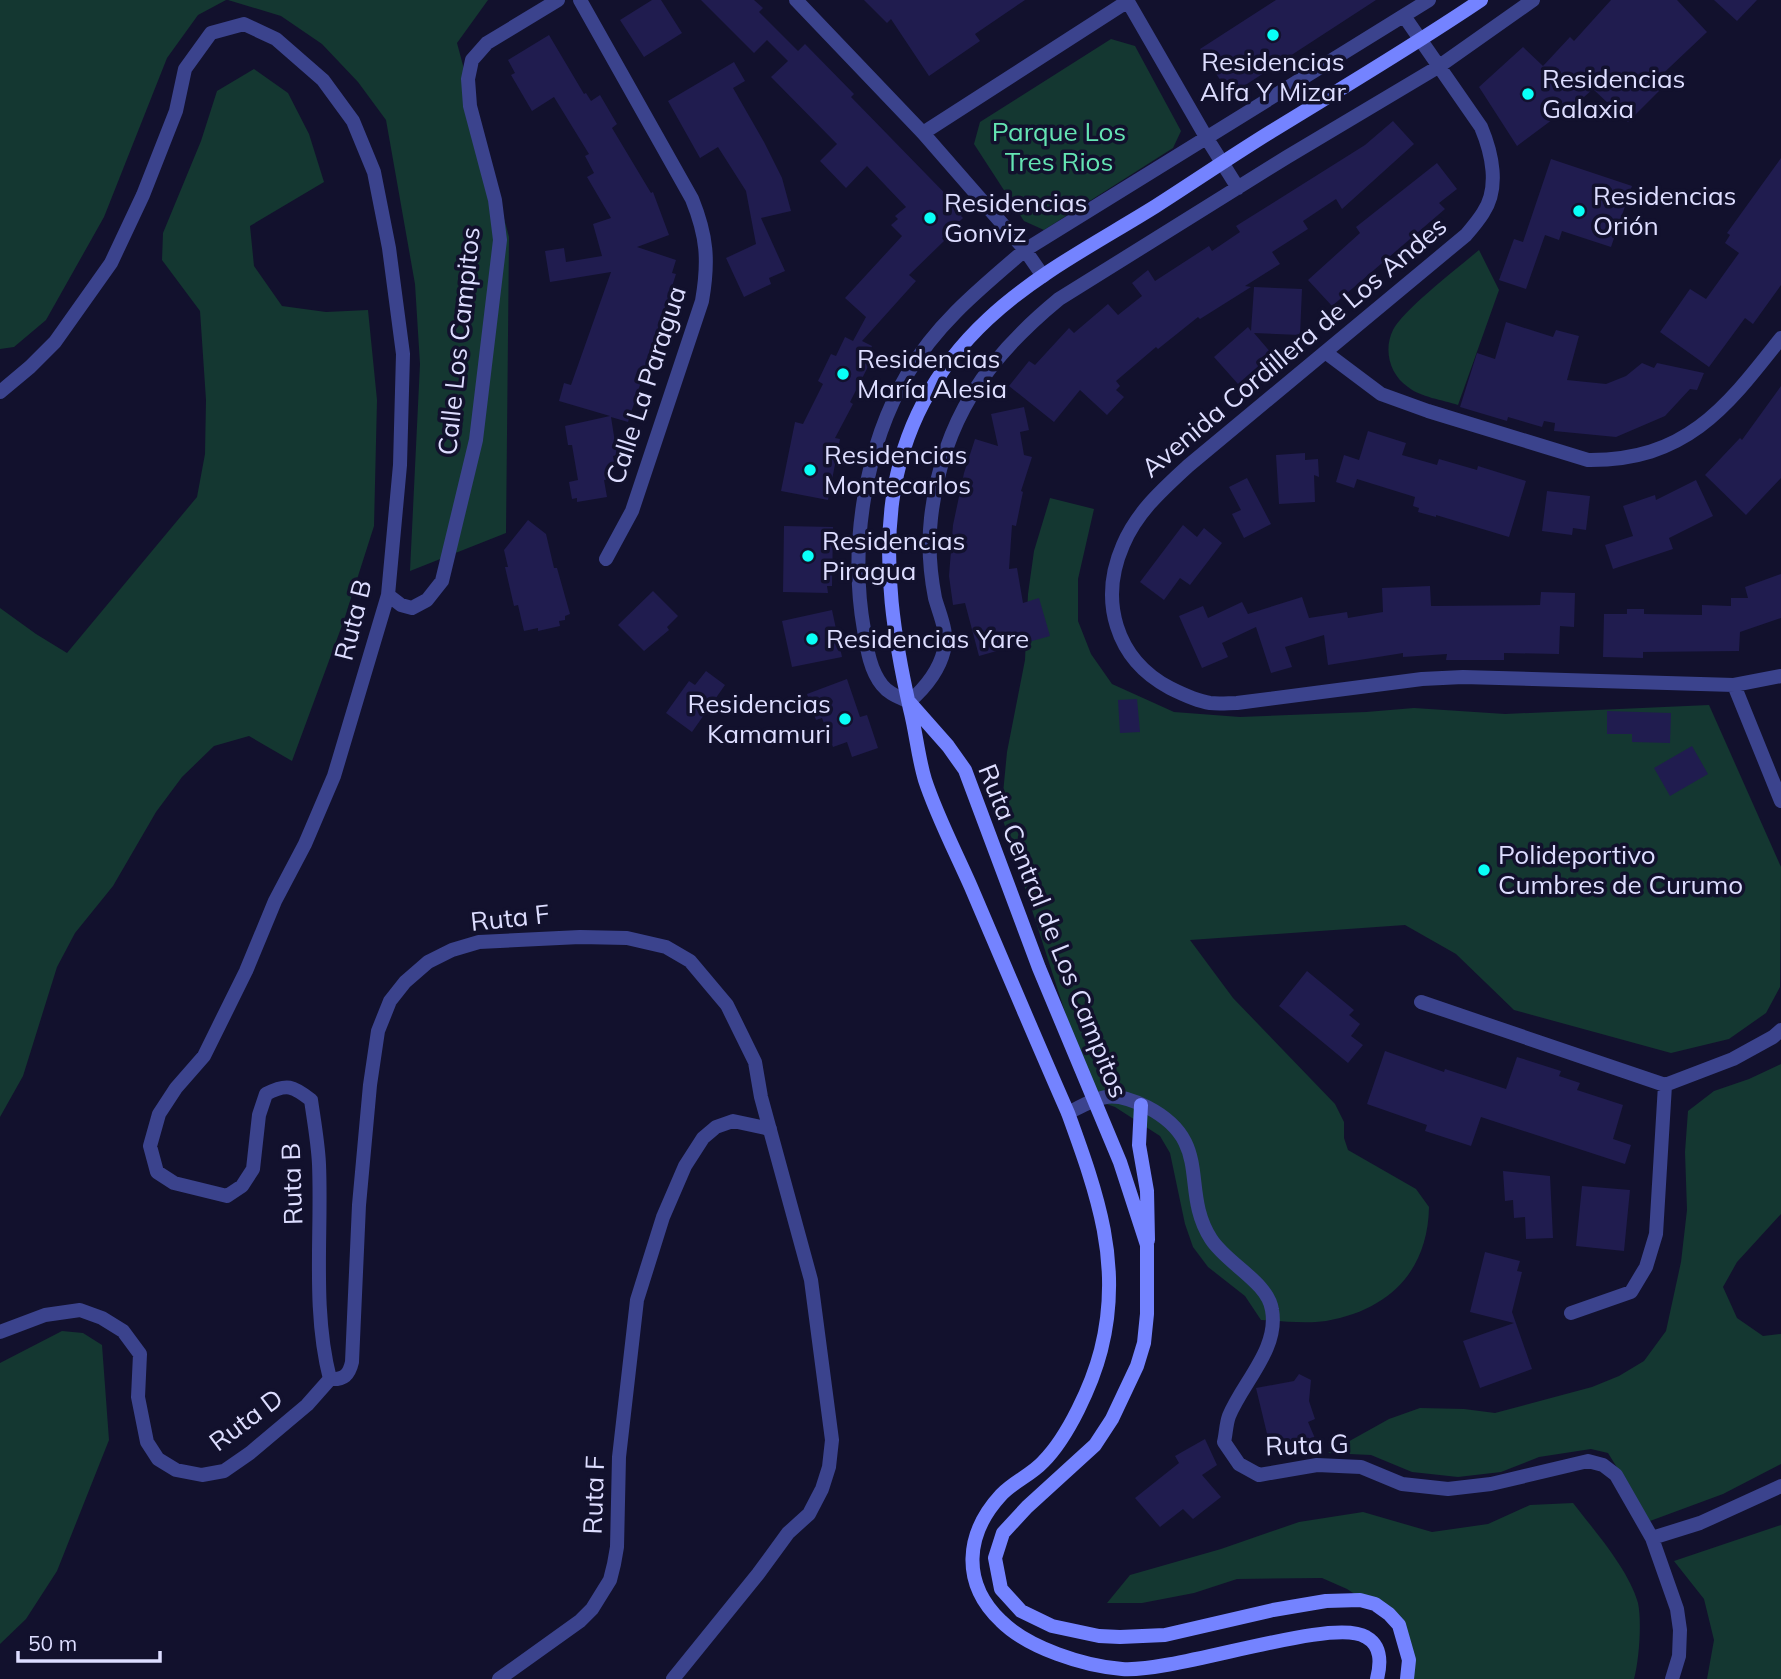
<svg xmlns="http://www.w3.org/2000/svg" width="1781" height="1679" viewBox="0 0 1781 1679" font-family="Mulish,sans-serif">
<rect width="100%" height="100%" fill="#12112d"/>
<path fill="#143731" d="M0,0H226L198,15L167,58L104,217L46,320L14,347L0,349Z
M228,0H488L457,43L509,237L506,533L410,571L420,364L415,284L386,120L358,82L322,44L281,16Z
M1111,39L1135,46L1181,131L1173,148L1044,230L1024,221L974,144L980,122Z
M254,69L288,93L309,134L324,182L250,226L254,266L282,306L326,312L368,310L377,400L374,526L344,620L292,761L249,736L214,746L182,777L156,812L113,886L75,933L57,967L23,1076L0,1117V608L36,634L67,653L197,497L205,454L206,400L200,311L162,260L163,233L201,141L217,91Z
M1479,250L1499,290L1458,405C1443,400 1420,397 1408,387C1390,375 1383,350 1393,330C1403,310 1459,267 1479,250Z
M1050,498L1094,509L1078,579V621L1091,654L1112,684L1174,712L1240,717L1366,712L1414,708L1505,714L1709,705L1781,867L1780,987L1766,1013L1729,1039L1671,1053L1514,1010L1456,954L1405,925L1190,940L1233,998L1335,1104L1344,1122V1138L1348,1150L1416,1189L1429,1207C1428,1271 1389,1310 1326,1321C1305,1324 1282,1321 1261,1320L1245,1296L1208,1267L1193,1247L1185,1224L1170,1153L1160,1136L1115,1107L1086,1097L1075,1043L1001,814L1007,752L1025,660L1028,594L1034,551Z
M1781,1064V1214L1737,1262L1723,1287L1737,1318L1763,1336L1781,1334V1464L1723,1494L1650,1521L1608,1453L1591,1449L1539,1457L1501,1472L1458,1477L1412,1472L1371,1455L1328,1453L1389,1419L1420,1408L1464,1409L1495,1413L1592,1387L1619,1376L1644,1361L1666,1331L1681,1262L1687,1210L1685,1152L1688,1111L1714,1091L1749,1079Z
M62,1331L83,1333L102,1345L109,1440L57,1571L26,1619L0,1644V1363Z
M1573,1503C1594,1530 1629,1570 1638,1603C1642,1622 1639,1661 1634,1679H1414L1397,1628L1373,1606L1347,1589L1322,1578L1237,1579L1194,1593L1142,1603H1107L1130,1575L1221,1549L1299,1522L1363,1512L1432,1532L1488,1524L1530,1505Z
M1781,1525V1679H1707L1714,1640L1704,1599L1674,1561Z"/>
<path fill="#201c4f" d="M652,0H661L682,33L644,57L620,20Z
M701,0H754L763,8L759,12L798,51L805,44L854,94L851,97L964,213L961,216L963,218L942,238L944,241L909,275L916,281L862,341L872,346L870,350L875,353L850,402L853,404L835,438L840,439L828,500L781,491L795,422L803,424L823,384L818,381L831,354L836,356L845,337L853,341L866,317L845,298L902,236L891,225L898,219L895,216L906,207L867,166L846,188L820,161L837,144L771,77L788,61L767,40L754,53Z
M864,0H1025L975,34L980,41L929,76L891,19L887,23Z
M1276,0H1376L1230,95L1200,49Z
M1611,0H1677L1707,32L1652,84L1659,91L1628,122L1593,89L1566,113L1568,108L1517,146L1479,87L1523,47L1543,66L1570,37L1574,41Z
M1714,0H1757L1737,21Z
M549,35L584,94L586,93L591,101L600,95L617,124L612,128L651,193L653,192L669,235L637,247L676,260L672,273L676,274L628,422L611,417L617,455L613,456L615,467L609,468L611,479L604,480L607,497L577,502V498L572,499L569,482L578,480L572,445H568L565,426L610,416L559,401L564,383L571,385L611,272L550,282L545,251L564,248L566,262L602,256L593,224L611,218L587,177L594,173L585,156L589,154L554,97L532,111L511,75L515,73L508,60Z
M734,62L745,81L733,88L764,142L782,178L791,211L761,218L785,271L769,278L771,284L744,297L726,258L756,244L746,191L718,147L700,158L668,101Z
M1393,121L1414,144L1342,209L1336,199L1303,221L1308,229L1272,252L1280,264L1245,286L1251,287L1200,319L1198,317L1158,349L1156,347L1116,381L1120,386L1116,390L1124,397L1107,415L1080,390L1054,422L1009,386L1029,361L1035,365L1069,328L1074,333L1108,304L1118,315L1142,296L1132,283L1148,270L1155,281L1209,246L1212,251L1240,232L1236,226L1365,145Z
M1781,158V285L1753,324L1745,318L1709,367L1660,332L1690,289L1706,299L1739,253L1725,243L1730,235L1727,233Z
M1551,159L1632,186L1611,247L1562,231L1559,240L1545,235L1526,289L1499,280L1514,239L1523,242Z
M1437,163L1457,189L1439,203L1445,209L1332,306L1308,280L1360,233L1356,227Z
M1254,287L1302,289L1300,335L1254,333L1272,354L1238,384L1214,357L1248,327L1251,331Z
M1506,322L1553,337L1556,330L1579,336L1567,380L1606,384L1626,376L1642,363L1654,368L1657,363L1704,373L1697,390L1690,389L1665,416L1616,437L1554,431L1555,423L1544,421L1542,427L1508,417L1507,421L1460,407L1477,353L1495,359Z
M1781,386V478L1746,515L1705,475L1740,438L1742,440Z
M1024,407L1029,430L1020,432L1024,455L1032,457L1021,491L1023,492L1016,526L1012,525L1009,569L1017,568L1023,603L1039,598L1050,636L979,656L965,603L953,605L949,576L953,525L964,473L975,439L998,446L991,414Z
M1368,431L1406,443L1402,455L1437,465L1439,459L1477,470L1478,466L1526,481L1509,537L1436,515V517L1418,512L1419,508L1413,506L1415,497L1357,479L1354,488L1336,482L1344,455L1359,460Z
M1305,453V460L1318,459L1319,477L1314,475L1315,502L1279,504L1276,455Z
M1247,478L1271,524L1244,538L1232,514L1241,510L1229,487Z
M1696,480L1713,516L1669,538L1673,549L1613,569L1605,545L1633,536L1623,506L1655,495L1656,500Z
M1547,491L1590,496L1586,530L1573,528L1572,535L1542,531Z
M528,520L546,534L554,568H557L570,614L565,616V620L559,621L560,626L538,631V628L524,631L518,605L514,606L505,567H508L504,550Z
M1183,525L1197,537L1204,528L1222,543L1190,585L1180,578L1164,600L1140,582Z
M784,526L833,527L832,586H827L828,593L783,592Z
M1781,574V618L1740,632L1739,651L1643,652V658L1603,657L1604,614H1627V609H1644V614L1702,615V605L1731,606V598H1748L1745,587Z
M1430,586L1431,606L1540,605L1541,592L1575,593L1574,627L1560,626L1559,654L1504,653V660H1446L1447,654L1403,657V653L1328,665L1324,635L1285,647L1292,667L1271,673L1256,627L1222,643L1228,657L1202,668L1179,616L1203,606L1208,618L1242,602L1248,614L1302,597L1309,618L1347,612L1348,618L1383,612L1382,588Z
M653,591L678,616L667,627L669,630L644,651L618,625Z
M832,610L842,657L792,667L782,621Z
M706,671L725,685L692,732L666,713L689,681L695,685Z
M847,679L860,717L867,715L878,748L852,757L847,742L833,747L822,718L816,720L807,694Z
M1137,699L1140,732L1120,733L1118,700Z
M1607,711L1671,713L1670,743L1632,742V734H1607Z
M1692,746L1708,774L1670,796L1654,768Z
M1307,971L1354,1010L1349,1015L1360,1024L1351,1036L1363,1045L1348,1063L1279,1006Z
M1385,1051L1444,1072L1445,1069L1506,1089L1517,1057L1561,1071L1559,1076L1580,1083L1577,1090L1623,1105L1613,1139L1631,1145L1625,1164L1481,1117L1471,1146L1425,1131L1427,1125L1367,1104Z
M1503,1171L1550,1176L1553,1238L1526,1239L1525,1217L1514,1218L1513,1200L1505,1201Z
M1582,1186L1630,1190L1624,1251L1576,1246Z
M1485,1252L1520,1261L1517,1271L1522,1272L1512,1312L1532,1369L1480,1388L1463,1341L1514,1323L1470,1312Z
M1299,1374L1311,1380L1309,1401L1315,1419L1308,1422L1317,1443L1270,1446L1256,1388L1294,1381Z
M1205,1439L1217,1465L1202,1475L1221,1497L1193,1519L1183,1509L1160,1527L1135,1498L1179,1463L1175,1456Z"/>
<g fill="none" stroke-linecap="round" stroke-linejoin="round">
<path stroke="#3b438d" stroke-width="14" d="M580,0L692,199C707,236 709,261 702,301L632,511L606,559
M796,0L923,133L1025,250L1043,276
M1127,0L1206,137L1238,188
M1429,0L1025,250C982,287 937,323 908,373C865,446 849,546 864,630C867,649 870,670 882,685C889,694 899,697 909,702C925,688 939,671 944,650C949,634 939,613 935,598C930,572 928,544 931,518C942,421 986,359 1059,299L1287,157L1438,67L1533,0
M1404,16L1481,127C1492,153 1500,188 1483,213C1478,221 1472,228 1466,235L1188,466C1162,490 1137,512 1123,545C1099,600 1115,659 1170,688C1182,694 1197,701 1210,703C1219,704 1229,703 1237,703L1422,679L1463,677L1734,685L1781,676
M923,133L1128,1
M1325,352L1381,394L1428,411L1588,460C1686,461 1726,408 1781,338
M0,392L30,367L55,342L111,263L143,195L176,111L185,69L211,33L244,24L276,39L323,80L353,121L374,172L389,248L403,354L400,465L388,595L334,776L305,844L275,901L246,971L204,1056L176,1088L159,1114L150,1146L157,1172L174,1183L227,1196L242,1186L253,1169L259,1115L266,1094C287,1083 293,1086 311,1100C314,1121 318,1143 319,1164C322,1235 312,1309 330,1379
M388,595L401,605L412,608L427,600L442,581L476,440L500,240L495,200L470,106L468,79L472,60L487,43L558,0
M1734,685L1781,801
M1421,1002L1665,1085L1733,1059L1773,1037L1781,1030
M1068,1113C1101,1096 1111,1089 1147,1107C1215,1142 1179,1189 1211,1239C1227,1264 1268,1282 1272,1310C1279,1349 1243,1382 1229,1416C1226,1424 1226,1434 1224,1442L1239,1464L1259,1475L1317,1465L1361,1467L1402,1484L1448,1489L1491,1484L1588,1461L1603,1465L1616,1475L1652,1538L1677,1609L1680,1630L1679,1656L1672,1679
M1571,1313L1631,1292L1646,1267L1656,1234L1665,1085
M0,1332L45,1315L80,1310L102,1318L123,1331L140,1354L138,1397L147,1442L158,1459L176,1470L202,1475L224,1471L250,1453L307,1405L330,1379
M330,1379C344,1380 349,1375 352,1362L359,1205L370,1085L378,1031L390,1001L405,982L428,962L452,950L479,942L580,937L627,938L666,947L690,961L727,1005L755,1062L761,1097L811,1280L832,1440L829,1467L822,1489L809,1514L788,1533L758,1574L673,1679
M1652,1538L1700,1523L1781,1486
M499,1679L580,1621L592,1609L610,1580L614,1564L617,1547L619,1457L637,1300L663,1217L685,1166L703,1138L716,1127L733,1121L770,1129"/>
<path stroke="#7483ff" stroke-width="14" d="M910,703L948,746L965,770L1039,968L1120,1162L1147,1245V1314L1144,1343L1137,1366L1112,1419L1095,1445L1027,1507L1003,1533L995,1558L1001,1589L1021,1611L1052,1626L1099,1636L1120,1637L1165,1635L1273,1610L1326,1601L1360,1600L1375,1604L1389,1614L1399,1625L1409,1660L1407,1679
M1141,1105L1139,1145L1147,1191L1148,1240
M1377,1679C1381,1663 1382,1646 1366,1637C1333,1616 1176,1673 1122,1669C1084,1666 1028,1648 1001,1621C961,1583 965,1534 1001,1495C1013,1482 1031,1475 1043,1462C1068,1437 1092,1385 1101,1350C1123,1264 1097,1193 1068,1113C1035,1038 1003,962 971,887C956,853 936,814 925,780C918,757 916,732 910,709C877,564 870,429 988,319C1037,273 1100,241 1156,206C1195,181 1233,155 1272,131C1342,88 1413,46 1481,0"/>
</g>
<g fill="#09fff7" stroke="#12112d" stroke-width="2.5">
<circle cx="1273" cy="35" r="7"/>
<circle cx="1528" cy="94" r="7"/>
<circle cx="1579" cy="211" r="7"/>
<circle cx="930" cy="218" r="7"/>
<circle cx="843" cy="374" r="7"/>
<circle cx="810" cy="470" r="7"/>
<circle cx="808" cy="556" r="7"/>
<circle cx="812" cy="639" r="7"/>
<circle cx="845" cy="719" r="7"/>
<circle cx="1484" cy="870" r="7"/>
</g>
<g text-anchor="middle" stroke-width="7" stroke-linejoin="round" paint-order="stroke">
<g font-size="26" fill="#ddf" stroke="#12112d" text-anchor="start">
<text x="1273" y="71" text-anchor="middle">Residencias<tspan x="1273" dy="30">Alfa Y Mizar</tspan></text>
<text x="1542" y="88">Residencias<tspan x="1542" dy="30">Galaxia</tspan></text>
<text x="1593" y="205">Residencias<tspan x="1593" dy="30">Orión</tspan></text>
<text x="944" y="212">Residencias<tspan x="944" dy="30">Gonviz</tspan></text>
<text x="857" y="368">Residencias<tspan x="857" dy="30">María Alesia</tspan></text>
<text x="824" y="464">Residencias<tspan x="824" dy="30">Montecarlos</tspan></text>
<text x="822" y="550">Residencias<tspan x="822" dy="30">Piragua</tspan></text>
<text x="826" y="648">Residencias Yare</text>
<text x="831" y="713" text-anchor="end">Residencias<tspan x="831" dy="30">Kamamuri</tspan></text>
<text x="1498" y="864">Polideportivo<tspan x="1498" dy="30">Cumbres de Curumo</tspan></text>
</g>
<g font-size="26" fill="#64e4b3" stroke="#12112d">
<text x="1059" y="141">Parque Los<tspan x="1059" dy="30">Tres Rios</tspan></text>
</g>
<g font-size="26" fill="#ddf" stroke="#12112d">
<text transform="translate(459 341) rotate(-84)" y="9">Calle Los Campitos</text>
<text transform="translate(1294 347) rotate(-40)" y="9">Avenida Cordillera de Los Andes</text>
<text transform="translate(646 385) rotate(-72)" y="9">Calle La Paragua</text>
<text transform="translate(353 620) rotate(-76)" y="9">Ruta B</text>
<text transform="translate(510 918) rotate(-6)" y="9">Ruta F</text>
<text transform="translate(1053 931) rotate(68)" y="9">Ruta Central de Los Campitos</text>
<text transform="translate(292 1184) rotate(-92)" y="9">Ruta B</text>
<text transform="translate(246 1420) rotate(-37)" y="9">Ruta D</text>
<text transform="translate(1307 1445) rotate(-2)" y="9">Ruta G</text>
<text transform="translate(594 1495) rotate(-88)" y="9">Ruta F</text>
</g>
</g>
<path d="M18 1651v10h142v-10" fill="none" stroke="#ddddff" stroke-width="3.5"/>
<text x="28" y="1651" font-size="21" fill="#ddddff" stroke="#12112d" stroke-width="5" paint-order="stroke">50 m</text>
</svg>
